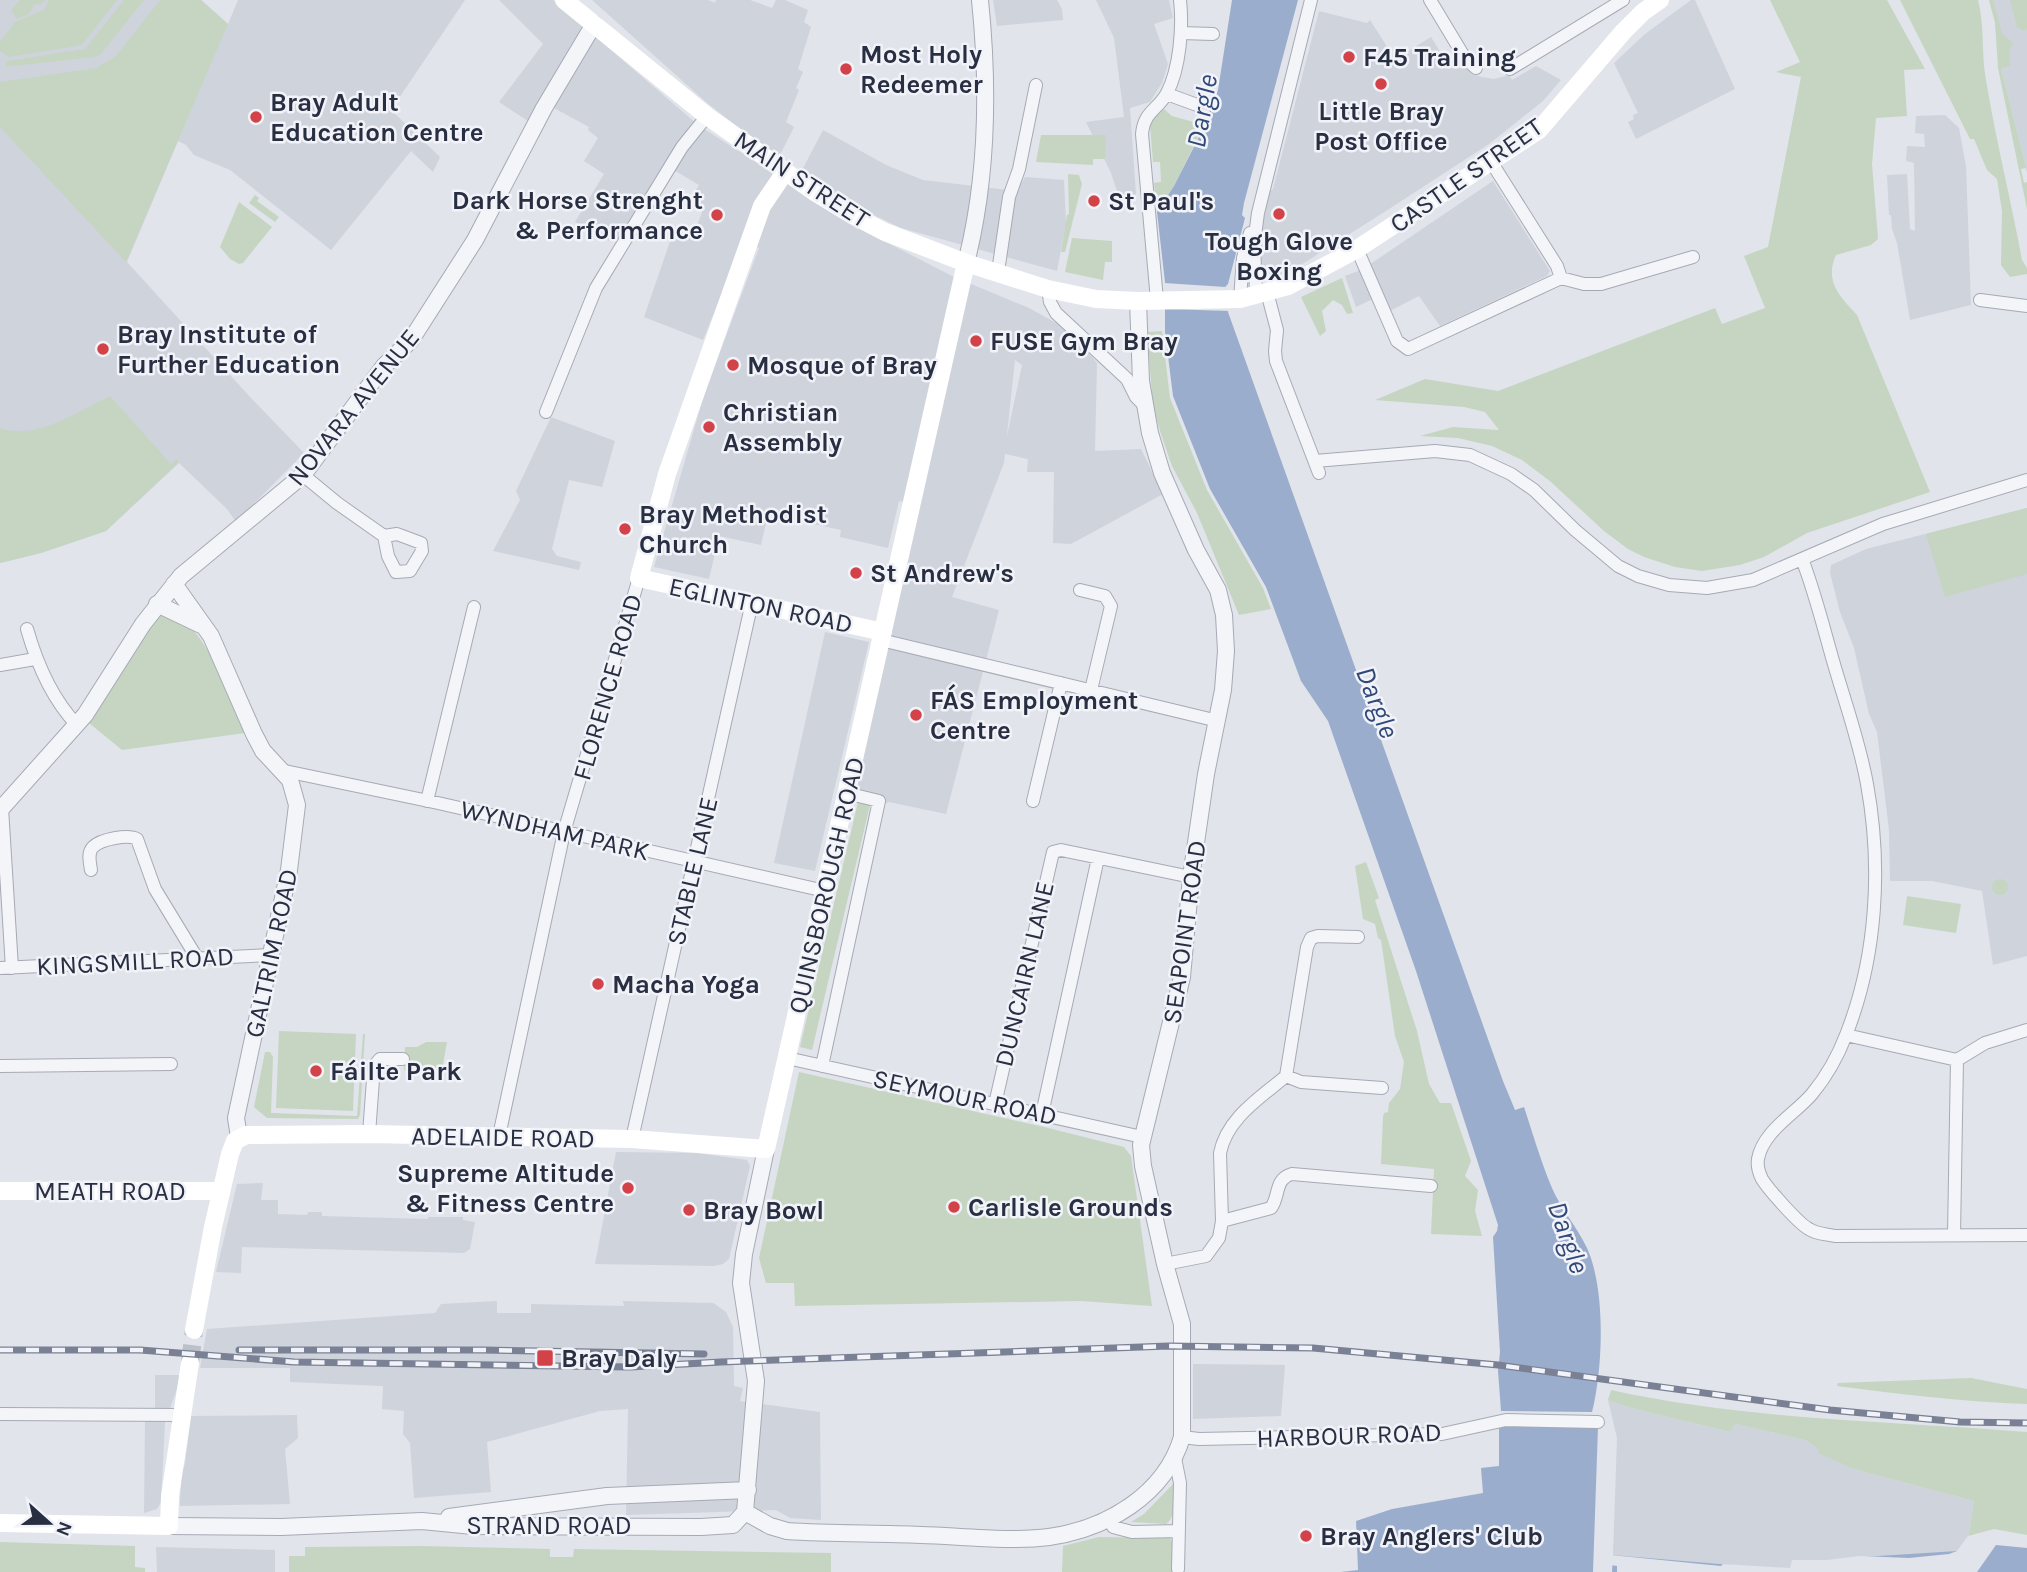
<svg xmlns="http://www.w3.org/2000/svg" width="2027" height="1572" viewBox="0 0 2027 1572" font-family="Karla,sans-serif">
<rect width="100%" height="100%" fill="#e1e4ea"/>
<path fill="#cfd3dc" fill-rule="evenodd" d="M0,0H201L228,24L238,0H465L391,110L440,157L433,172L411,151L331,250L230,170L194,155L186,145L178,141L127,262L251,398L304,453L236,522L227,509L179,463L106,531L41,553L0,563Z
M499,0H553L698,125L857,227L952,276L1029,308L1067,329L1097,363L1095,451L1141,449L1163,494L1071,544L1053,543L1054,472H1027L1028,459L1005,454L1004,463L952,597L999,610L946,814L889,802L877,807L850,801L916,504L899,501L888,548L840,537L841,530L768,514L761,545L719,536L709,579L654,567L704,395L759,248L743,241L703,340L644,317L675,227L694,233L704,207L690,200L699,185L667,166L618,239L611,242L575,222L604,174L584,161L598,138L588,130L589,127L543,102L531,123L499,102L543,44ZM1015,360L1022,365L1007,436V435Z
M592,0H708L715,3L716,0H750L772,8L776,0H785L808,10L804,22L811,27L798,69L803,72L796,88L799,90L786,122L794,127L778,159L706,102Z
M993,0H1057L1062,9L1063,20L997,26Z
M1096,0H1169L1173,18L1154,24L1168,64L1162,83L1150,102L1130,108L1136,195L1119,197L1111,173L1086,122L1124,117L1114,38Z
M1691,0H1695L1735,89L1636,139L1628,122L1634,119L1633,115L1638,113L1614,63L1645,34Z
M1989,0H2027V173L2001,68L1995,22Z
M1319,11L1367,23L1370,20L1395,59L1431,37L1446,61L1456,59L1472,74L1482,77L1494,79L1509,75L1512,80L1536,66L1561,80L1543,101L1489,144L1389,209L1293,270L1283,274H1260L1261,255L1257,244L1268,193L1273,189Z
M1945,115L1959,128L1966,166L1971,305L1910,320L1897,243L1892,229L1891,215H1889L1887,175L1907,174L1910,229L1915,231L1914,163L1906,161L1907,146L1925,147L1924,134L1915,133L1916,116Z
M823,130L886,165L923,180L1017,191L1025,177L1064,180L1066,223L1057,271L901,228L857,207L800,174Z
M1493,181L1550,271L1547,276L1440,326L1419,296L1382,315L1375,298L1356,307L1345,276L1363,269Z
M551,417L615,441L602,487L569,480L552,549L557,556L581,562L579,570L493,551L520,500L516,491Z
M2027,508V956L1993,965L1982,891L1932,881H1890L1889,830L1877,732L1869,714L1854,648L1840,612L1830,573L1831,565L1866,549Z
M825,632L869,642L815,871L774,863Z
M616,1152L697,1153L747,1160L750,1166L729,1259L723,1264L714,1266L595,1264Z
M263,1183L261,1200H278V1214L307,1215L308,1212H322V1216L428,1219V1217H463V1220L475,1222L470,1249L464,1253L242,1247L241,1273L216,1272L237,1184Z
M497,1301V1313H531V1304L624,1306L623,1301L713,1303L726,1312L733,1327L734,1386L743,1388L740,1401L820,1412L821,1520L790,1518L776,1510L626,1515L628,1409L600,1411L487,1442L491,1492L414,1498L410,1443L403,1434L404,1411L382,1409L383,1386L290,1382V1368H200L207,1329L435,1313L441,1304Z
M1193,1364L1285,1365L1281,1416L1193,1419Z
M155,1375H181L180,1381L165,1422L161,1502L157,1509L144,1513L145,1421H155Z
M1608,1400L1631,1408L1730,1432L1736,1424L1805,1440L1857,1470L1974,1501L1968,1540L1957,1551L1792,1570L1613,1555L1617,1438Z
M297,1415L298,1438L285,1449L290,1504L180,1506L181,1473L185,1464L191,1416Z
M156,1547L275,1550V1572H157Z"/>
<path fill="#c5d5c2" d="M20,0H45L40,5L35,4L29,14L17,19L11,10Z
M49,0H117L82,45L9,57L0,51V42L15,22L44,10Z
M124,0H144L101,54L95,57L5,67L7,61L85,49Z
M160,0H201L228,24L126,262L0,127V82L96,68L116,56Z
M1770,0H1887L1925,69L1904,70L1907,116L1876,118L1872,164L1878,239L1871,245L1836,255C1824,281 1840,297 1857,315L1930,492L1807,533L1764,557L1740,565L1702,571L1675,567L1644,557L1628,549L1604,531L1551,482L1522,460L1492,446L1458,438L1420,436L1453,427L1499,430L1485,412L1464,407L1375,400L1425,379L1498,391L1715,308L1722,324L1765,308L1744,256L1768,247L1801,77L1776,72L1800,62Z
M1900,0H1978C1985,27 1981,53 1986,80C1996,141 2011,200 2022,260L2027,268V274L2010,277L2001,265L2002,211L1997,179L1987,170L1974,139H1970Z
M1989,0H1993L2002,33L2013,43L2010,48V66L2001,68L2026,168L2021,169L2024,183L2027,182V209L1998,68L1995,22Z
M2010,0H2027V29L2024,31L2017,27Z
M1164,109L1172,116L1204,125L1174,186L1157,212L1154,183L1161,182L1160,162H1153L1150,125L1153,119Z
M1041,135H1106L1105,159H1093V165L1036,162Z
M1068,174L1079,175L1082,184L1065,252H1061L1067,215L1069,214Z
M255,195L259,198L257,201L279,217L275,222L249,203Z
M239,202L272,227L243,263L239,264L230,259L220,247Z
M1072,238L1112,241V262H1105L1103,280L1065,272Z
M1342,278L1353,313L1347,314L1342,305L1333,300L1322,311L1326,331L1320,336L1301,297Z
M1162,331L1170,398L1207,490L1263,588L1271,609L1239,615L1197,513L1172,466L1161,434L1153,406L1147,332Z
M110,396L171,464L176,459L179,462L106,531L41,553L0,563V428C36,441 79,411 110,396Z
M2027,508V574L1945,597L1926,534Z
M159,612C165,614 174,616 180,619C207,633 234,705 245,733L122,750L89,723L131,651Z
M858,802L870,805L812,1050L800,1047Z
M1366,862L1379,898L1375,900L1417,1031L1429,1084L1440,1103H1451L1471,1161L1465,1176L1478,1190L1475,1211L1482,1236L1431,1234L1434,1169L1381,1164L1383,1117L1384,1113L1388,1112L1389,1103L1400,1089L1404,1062L1395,1036L1381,940L1378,938L1375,924L1363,919L1355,866Z
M1992 887a8 8 0 1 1 16 0a8 8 0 1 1-16 0Z
M1907,896L1961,904L1956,933L1903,925Z
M279,1031L356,1034L353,1111L276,1108Z
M363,1034H365L360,1115L358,1119L267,1118L254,1107L265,1052H270L273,1057L271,1113L357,1116Z
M426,1042H447L442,1070L439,1074L412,1073L404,1070L405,1047H417Z
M799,1072L1044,1127L1124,1147L1131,1156L1152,1306L1081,1301L795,1306L794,1283H766L759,1258Z
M1971,1378L2027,1389V1404C1964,1402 1900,1394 1837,1386L1838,1383Z
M1611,1390C1747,1420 1888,1421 2027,1432V1538L1968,1540L1974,1501L1857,1470L1820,1454L1816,1447L1805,1440L1736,1424L1730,1432L1631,1408L1608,1400Z
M1173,1484C1174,1497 1177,1516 1166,1524L1131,1522L1144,1514Z
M1099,1537L1170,1538L1174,1545L1173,1572H1062L1063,1546Z
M0,1542L135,1546V1567L145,1568V1572H0Z
M420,1546L550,1549V1557H573L574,1549L831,1553V1572H289V1556H305V1547Z"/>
<path fill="#9badcc" d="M1232,0H1298L1244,203L1242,215L1245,218L1228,284L1225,287L1228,312L1503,1081L1515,1110L1524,1107C1533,1134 1541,1162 1552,1188C1561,1209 1577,1227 1587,1248C1606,1290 1603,1369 1592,1412L1501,1411L1498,1371L1500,1352L1493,1237L1497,1231L1498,1225L1416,971L1328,721L1301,681L1266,587L1210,489L1173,396L1165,332V282L1157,212L1174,186L1202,131L1218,90Z
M1503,1424L1598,1427L1593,1572H1341L1358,1570L1356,1521L1392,1509L1483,1493L1481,1468L1499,1466V1428Z
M2027,1538V1572H1612L1613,1555L1792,1570L1827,1562L1863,1557L1957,1551Z"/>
<path fill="#e1e4ea" d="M1164,283L1225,287L1232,311L1163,309Z
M1994,1529L2027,1535V1548L1996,1545L1977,1572H1617V1566L1610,1565L1611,1555L1721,1566L1723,1564L1790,1568L1792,1560H1827L1859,1556L1909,1558L1949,1554L1957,1551L1968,1536Z"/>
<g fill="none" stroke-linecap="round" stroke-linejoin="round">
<path stroke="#bcc0c9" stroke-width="18" stroke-dasharray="18 9" stroke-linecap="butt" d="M190,1363L194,1330"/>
<g stroke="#a6aab5" stroke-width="14">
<path id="minor" d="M1430,0L1465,58L1476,68
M1181,33L1213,34
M1510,69L1623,0
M1167,94L1197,105
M1490,160L1557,266L1561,278L1584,284H1601L1693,257
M1357,249L1397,341L1408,349L1561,278
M998,272L1009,197L1019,169L1036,85
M1048,289L1050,302L1056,313L1127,379L1136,397L1145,406
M1267,292L1277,330L1275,351L1276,361L1319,473
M1256,294L1254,243L1258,213L1311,0
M1240,299L1243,258L1250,233
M1157,300L1142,134C1144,111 1158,110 1167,93C1180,68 1183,27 1180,0
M1980,300L2027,306
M546,412L596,288L682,147L707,116
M1315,461L1435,451L1470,455L1511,474L1534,490L1575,530L1618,566L1638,576L1669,585L1707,588L1753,580L1883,524L2027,480
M303,475L337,503L384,536L397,534L421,543L422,551L410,571L396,572L388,556L384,536
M1802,559C1816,595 1825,634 1836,671C1847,708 1860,745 1867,784C1882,866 1877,957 1846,1035C1838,1056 1826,1077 1812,1094C1795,1114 1763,1131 1758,1159C1757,1165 1759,1173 1762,1179C1768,1189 1799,1224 1809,1229C1816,1234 1826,1234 1835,1236L2027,1235
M1080,590L1105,596L1111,606L1091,690
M27,629C37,664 52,699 77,725
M881,640L1218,721
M0,665L35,659
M285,771L438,803L825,891
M427,801L474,607
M1033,801L1061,683
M2,808L12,968
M91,870C90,863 87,853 93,847C101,839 128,834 137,839L155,889L197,958
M0,968L271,955
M1846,1035L1957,1060L1985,1043L2027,1030
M787,1058L1142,1137
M0,1066L171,1064
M822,1066L879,801L846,793
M1286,1076L1301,1082L1382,1088
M995,1104L1053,852L1061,850L1191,877
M1042,1114L1098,858
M369,1134L374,1066L380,1059H403
M499,1136L564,832L639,578
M632,1139L752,602
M1222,1221L1271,1208C1280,1196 1274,1179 1292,1174L1431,1186
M1954,1235L1957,1060
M1165,1264L1206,1256L1219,1238L1222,1221L1220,1153C1227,1118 1260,1098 1286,1076L1307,947L1311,938L1318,936L1358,937
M0,1414L182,1415
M1182,1437L1199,1439L1442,1434L1506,1420L1598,1422
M1175,1458L1180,1483L1178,1569
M1110,1519L1113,1527L1132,1532L1179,1531"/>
</g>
<g stroke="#a6aab5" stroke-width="18">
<path id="tertiary" d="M966,263C988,177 989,88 980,0
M174,584L211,636L254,734L263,751L290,780L297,805L289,870L236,1118L239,1137
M157,604L201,625
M0,810L85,715L143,624L181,576L303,475L384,366L411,340L475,240L544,108L594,24
M745,1512L770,1526L787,1531C832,1534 876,1533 921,1535C959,1536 1012,1542 1049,1537C1106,1529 1165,1495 1182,1437V1324L1165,1264L1143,1166L1141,1145L1182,977L1191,877L1206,774L1223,690L1226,651L1224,615L1218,590L1196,550L1162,473L1150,433L1141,381L1138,301
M745,1512L756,1381L741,1283L744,1254L766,1149
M449,1517L607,1496L748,1490
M169,1526L281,1527L422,1521L473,1526L701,1527L733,1525L745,1512"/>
</g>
<use href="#minor" stroke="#f4f5f8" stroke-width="12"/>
<use href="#tertiary" stroke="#f4f5f8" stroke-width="16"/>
<path stroke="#fff" stroke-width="18" d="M564,0L707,116L813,191L854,216L885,232L966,263L1048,289L1096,299L1138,301L1240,299L1288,286L1357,249L1539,130L1623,32L1643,12L1660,0
M785,172L762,206L720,324L667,474L639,578L883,632
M0,1191H221
M194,1330L213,1227L230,1154L235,1141L246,1135L369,1134L632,1139L766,1149L966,263
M0,1523L169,1526L170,1496L190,1363"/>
<g stroke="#7a8195" stroke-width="7">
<path id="rail" d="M0,1350H140L294,1362L630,1367L721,1362L1169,1346L1313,1348L1498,1365L1830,1410L1960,1422L2027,1423
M239,1350H483L704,1354"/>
</g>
<use href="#rail" stroke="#f1f3f8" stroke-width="4.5" stroke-dasharray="13" stroke-linecap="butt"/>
</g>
<g fill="#d44249" stroke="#f1f3f8" stroke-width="2.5">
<circle cx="1349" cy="57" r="7"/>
<circle cx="846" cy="69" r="7"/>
<circle cx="1381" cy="84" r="7"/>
<circle cx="256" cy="117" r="7"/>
<circle cx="1094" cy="201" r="7"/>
<circle cx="1279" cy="214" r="7"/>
<circle cx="717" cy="215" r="7"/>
<circle cx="976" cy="341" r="7"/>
<circle cx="103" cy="349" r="7"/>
<circle cx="733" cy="365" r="7"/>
<circle cx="709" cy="427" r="7"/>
<circle cx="625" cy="529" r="7"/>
<circle cx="856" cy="573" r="7"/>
<circle cx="916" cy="715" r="7"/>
<circle cx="598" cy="984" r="7"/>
<circle cx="316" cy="1071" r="7"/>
<circle cx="628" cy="1188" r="7"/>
<circle cx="954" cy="1207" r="7"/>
<circle cx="689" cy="1210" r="7"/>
<rect x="536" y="1349" width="18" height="18" rx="3.5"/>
<circle cx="1306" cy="1536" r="7"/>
</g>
<g text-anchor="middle" stroke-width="5" stroke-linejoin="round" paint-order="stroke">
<g font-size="26" font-weight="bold" fill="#292f43" stroke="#f1f3f8" text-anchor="start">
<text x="860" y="63">Most Holy<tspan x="860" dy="30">Redeemer</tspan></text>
<text x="1363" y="66">F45 Training</text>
<text x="270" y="111">Bray Adult<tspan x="270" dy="30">Education Centre</tspan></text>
<text x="1381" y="120" text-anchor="middle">Little Bray<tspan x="1381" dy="30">Post Office</tspan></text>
<text x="703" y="209" text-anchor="end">Dark Horse Strenght<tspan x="703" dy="30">&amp; Performance</tspan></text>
<text x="1108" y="210">St Paul's</text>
<text x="1279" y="250" text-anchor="middle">Tough Glove<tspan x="1279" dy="30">Boxing</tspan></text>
<text x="117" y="343">Bray Institute of<tspan x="117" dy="30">Further Education</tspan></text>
<text x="990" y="350">FUSE Gym Bray</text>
<text x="747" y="374">Mosque of Bray</text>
<text x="723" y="421">Christian<tspan x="723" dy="30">Assembly</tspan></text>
<text x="639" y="523">Bray Methodist<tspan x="639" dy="30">Church</tspan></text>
<text x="870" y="582">St Andrew's</text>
<text x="930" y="709">FÁS Employment<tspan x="930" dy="30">Centre</tspan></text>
<text x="612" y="993">Macha Yoga</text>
<text x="330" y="1080">Fáilte Park</text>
<text x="614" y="1182" text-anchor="end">Supreme Altitude<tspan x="614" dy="30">&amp; Fitness Centre</tspan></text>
<text x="968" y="1216">Carlisle Grounds</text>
<text x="703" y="1219">Bray Bowl</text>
<text x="561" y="1367">Bray Daly</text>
<text x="1320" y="1545">Bray Anglers' Club</text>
</g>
<g font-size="26" fill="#292f43" stroke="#f1f3f8">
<text transform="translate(1466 175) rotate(-35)" y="9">CASTLE STREET</text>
<text transform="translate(802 179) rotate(33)" y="9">MAIN STREET</text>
<text transform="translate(353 407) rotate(-51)" y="9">NOVARA AVENUE</text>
<text transform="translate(761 605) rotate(12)" y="9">EGLINTON ROAD</text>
<text transform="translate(607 687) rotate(-74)" y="9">FLORENCE ROAD</text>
<text transform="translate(555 830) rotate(13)" y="9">WYNDHAM PARK</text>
<text transform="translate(692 871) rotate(-77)" y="9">STABLE LANE</text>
<text transform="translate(826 885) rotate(-77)" y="9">QUINSBOROUGH ROAD</text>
<text transform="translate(1184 932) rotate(-82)" y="9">SEAPOINT ROAD</text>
<text transform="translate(271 953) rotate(-78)" y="9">GALTRIM ROAD</text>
<text transform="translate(135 961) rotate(-3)" y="9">KINGSMILL ROAD</text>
<text transform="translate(1024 974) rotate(-77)" y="9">DUNCAIRN LANE</text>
<text transform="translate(965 1097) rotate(12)" y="9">SEYMOUR ROAD</text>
<text transform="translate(503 1137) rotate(1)" y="9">ADELAIDE ROAD</text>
<text x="110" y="1200">MEATH ROAD</text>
<text transform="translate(1349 1435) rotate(-2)" y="9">HARBOUR ROAD</text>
<text x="549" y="1534">STRAND ROAD</text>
</g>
<g font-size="28" font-style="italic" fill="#314979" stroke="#f1f3f8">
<text transform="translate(1201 111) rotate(-80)" y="10">Dargle</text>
<text transform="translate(1378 702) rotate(69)" y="10">Dargle</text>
<text transform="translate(1569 1237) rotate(71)" y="10">Dargle</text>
</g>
</g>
<g transform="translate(49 1523) rotate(111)" stroke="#f1f3f8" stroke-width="5" paint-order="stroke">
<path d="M0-5L12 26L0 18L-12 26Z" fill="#292f43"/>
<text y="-10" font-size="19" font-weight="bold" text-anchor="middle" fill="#292f43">N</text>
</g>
</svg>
